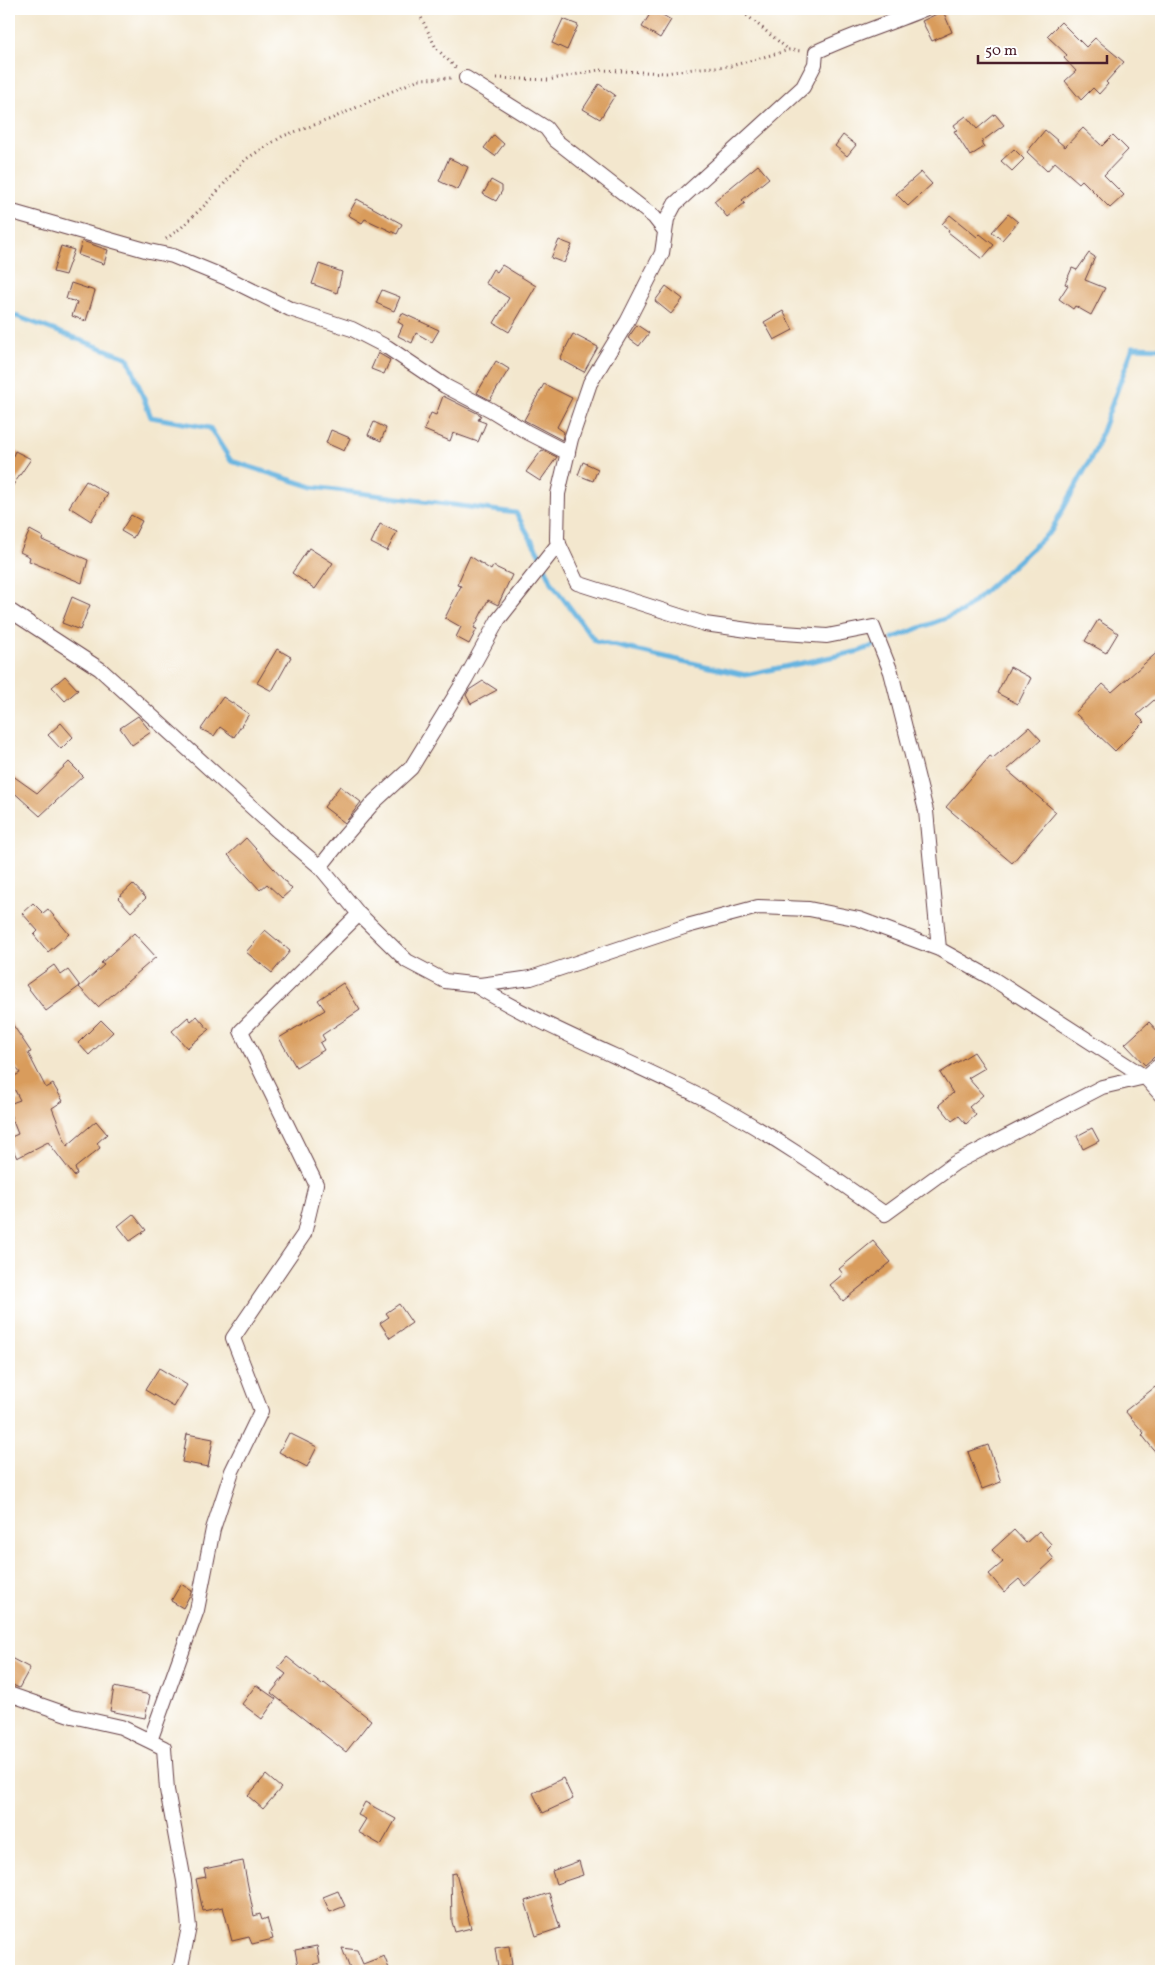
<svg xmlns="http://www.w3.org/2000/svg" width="1170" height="1980" viewBox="0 0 1170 1980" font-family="Vollkorn,serif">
<rect width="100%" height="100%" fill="#fff"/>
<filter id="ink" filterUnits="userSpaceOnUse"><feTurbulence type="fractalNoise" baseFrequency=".02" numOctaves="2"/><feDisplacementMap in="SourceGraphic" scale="10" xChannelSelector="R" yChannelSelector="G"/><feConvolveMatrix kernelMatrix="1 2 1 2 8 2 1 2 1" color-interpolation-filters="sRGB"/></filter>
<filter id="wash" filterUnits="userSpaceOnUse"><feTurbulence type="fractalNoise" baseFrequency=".0096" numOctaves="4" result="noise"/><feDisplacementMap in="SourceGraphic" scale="20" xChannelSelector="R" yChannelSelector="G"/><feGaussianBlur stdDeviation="1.12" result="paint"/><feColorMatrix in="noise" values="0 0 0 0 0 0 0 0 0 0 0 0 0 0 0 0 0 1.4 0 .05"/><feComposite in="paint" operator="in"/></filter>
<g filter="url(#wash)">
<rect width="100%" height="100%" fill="#f3e7ce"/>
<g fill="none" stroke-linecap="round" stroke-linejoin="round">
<path stroke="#66b4e0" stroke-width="5" d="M9,317L16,316L128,358L151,417L210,428L231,461L313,487L516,513L541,557
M545,567L553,585L595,641L745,675L860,651L875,645
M893,638L962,612L1051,531L1094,453L1133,347L1161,348"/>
</g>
<g id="blocks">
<path fill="#d99c5c" d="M653,9L671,20L660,38L642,27Z
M943,11L952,32L932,41L922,21Z
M563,19L578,25L567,50L552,43Z
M1061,22L1086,47L1095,38L1124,62L1106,82L1108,84L1099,94L1093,88L1081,100L1065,81L1076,71L1064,58L1067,55L1047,36Z
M599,84L615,95L600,119L583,109Z
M995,114L1004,125L981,142L984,147L970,156L954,131L957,130L954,125L966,116L977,129Z
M1083,128L1102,146L1113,135L1128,150L1104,175L1124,195L1110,208L1082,180L1079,183L1055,162L1047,171L1027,152L1045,130L1065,147Z
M494,135L504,144L495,156L484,148Z
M843,135L856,145L847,156L835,146Z
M1014,149L1024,159L1012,171L1001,161Z
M449,158L468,167L458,190L439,181Z
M758,165L769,178L742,200L745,203L727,217L714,201Z
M921,172L932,184L908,206L896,194Z
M491,180L502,186V191L496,201L483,194Z
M357,199L402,224L397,234L365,219L362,223L348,215Z
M1008,214L1018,222L1002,240L992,232Z
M950,215L977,237L980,234L994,245L982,259L948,232L949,230L942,224Z
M559,240L572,245L564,263L551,258Z
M82,241L108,250L104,264L78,255Z
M61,246L74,250L65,275L53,272Z
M1089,253L1095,257L1085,280L1105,288L1091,315L1075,306L1073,309L1059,299L1068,285L1065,284L1072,268L1077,270Z
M319,264L342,272L337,293L312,284Z
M502,265L536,286L509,332L494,323L509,298L485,283L493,269L497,272Z
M71,283L95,291L86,321L72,316L77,302L66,299Z
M666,286L683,299L671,314L655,301Z
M382,290L400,297L394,311L376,303Z
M783,311L793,330L774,340L764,322Z
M402,313L439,330L432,342L416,333L412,343L398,336L403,325L398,322Z
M637,325L649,333L639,346L628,338Z
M573,334L598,347L584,372L560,359Z
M378,353L390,360L384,374L371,369Z
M496,361L509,369L490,400L477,393Z
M544,384L572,398L557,427L564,432L562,440L524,420Z
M443,396L481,415L478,420L486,423L478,442L453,433L450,441L424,430L431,413L436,415Z
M374,422L386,428L381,441L368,435Z
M331,430L350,438L344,451L326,443Z
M542,450L557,457L540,481L526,472Z
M15,451L31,459L9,491V465Z
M583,462L598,469L593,481L578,475Z
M86,481L108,494L91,521L69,507Z
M131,515L142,521L133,538L121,531Z
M380,524L397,532L387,551L371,543Z
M30,530L43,537L42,540L88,560L82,583L29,561L30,557L20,552Z
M309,548L333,563L315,589L292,573Z
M470,556L491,570L493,566L512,575L498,605L488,600L474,628L477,629L469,644L456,637L461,627L445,618L461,586L457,585Z
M72,597L90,605L80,630L62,623Z
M1098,620L1118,633L1106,653L1085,641Z
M277,649L291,657L272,691L257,683Z
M1161,649V694L1137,715L1144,722L1115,751L1075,713L1103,684L1112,692Z
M1010,667L1031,678L1018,704L997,693Z
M65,676L78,690L65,701L52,687Z
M483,681L497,690L471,704L466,695L469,690Z
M223,697L249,714L234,737L220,727L214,736L201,729Z
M138,716L151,732L132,745L120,728Z
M61,723L73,737L61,749L48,735Z
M1029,727L1041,740L1007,770L1056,812L1012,863L946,807L990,756L993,758Z
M69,762L83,776L40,816L9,788V773L37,793Z
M340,786L361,802L345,823L324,807Z
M246,838L292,889L282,898L267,884L260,890L228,855Z
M133,884L146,898L131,912L118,898Z
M33,903L43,913L48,909L69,934L48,952L34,935L38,931L22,913Z
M265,930L290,951L272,973L246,952Z
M134,933L156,957L98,1007L79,987L104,965L101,963Z
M54,965L61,975L68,970L80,986L46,1011L26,985Z
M343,983L360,1010L322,1035L325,1040L320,1043L324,1050L296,1067L279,1038L325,1010L318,1000Z
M197,1016L209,1030L187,1048L172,1031L188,1017L191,1021Z
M9,1019L31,1052L28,1053L46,1088L53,1084L63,1101L52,1108L67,1146L96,1121L107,1134L97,1143L100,1148L75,1168L77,1174L74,1176L48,1142L17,1158L9,1142V1138L18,1134L9,1111V1104L20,1100L9,1079L20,1073L9,1057Z
M101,1020L113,1032L89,1055L78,1043Z
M1149,1022L1161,1035V1051L1145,1065L1125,1044Z
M974,1052L985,1068L968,1078L983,1095L969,1107L976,1115L966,1124L959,1116L952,1121L939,1105L953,1093L940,1073Z
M1092,1128L1099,1141L1083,1149L1077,1136Z
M133,1214L146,1230L130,1241L118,1226Z
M873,1241L891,1262L843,1301L830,1285L843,1274L839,1269Z
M399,1304L412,1323L390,1338L380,1323L389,1317L386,1313Z
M159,1368L187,1385L174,1407L145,1390Z
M1155,1387L1161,1394V1459L1142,1435L1144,1433L1125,1411Z
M289,1433L317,1447L307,1467L279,1452Z
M187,1434L213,1439L208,1467L182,1462Z
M988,1445L1001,1482L982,1489L968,1452Z
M1014,1530L1026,1543L1039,1531L1052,1545L1047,1550L1054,1559L1025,1586L1019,1579L1004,1592L989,1574L1003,1562L992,1550Z
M181,1584L192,1591L183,1608L171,1601Z
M9,1657L30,1668L19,1688L9,1683Z
M287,1657L322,1685L324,1683L371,1720L346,1752L271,1693L286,1674L278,1668Z
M256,1685L276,1699L262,1719L242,1704Z
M114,1687L150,1695L145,1718L110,1711Z
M266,1775L281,1788L263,1809L248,1796Z
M563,1778L573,1799L543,1813L533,1793Z
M365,1802L396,1819L381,1845L358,1832L366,1819L358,1815Z
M243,1861L254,1916L260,1914L262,1920L267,1918L273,1939L252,1944L249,1937L232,1941L223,1907L203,1911L196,1879L206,1877L204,1869Z
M579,1861L583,1875L556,1884L552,1871Z
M456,1873L471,1928L455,1932L452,1922L451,1874Z
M338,1891L345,1906L330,1912L323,1897Z
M549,1893L560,1928L536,1936L525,1901Z
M317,1946L320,1963L311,1965L313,1971H299L295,1950Z
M509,1946L512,1965L498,1968L495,1948Z
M342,1948L357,1950L363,1964L384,1956L390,1971H348L350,1969Z"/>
</g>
</g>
<g filter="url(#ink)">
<use href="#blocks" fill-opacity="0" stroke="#633d43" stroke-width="1"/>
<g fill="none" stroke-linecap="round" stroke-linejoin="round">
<g stroke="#633d43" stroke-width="16">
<path id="minor" d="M924,9C888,24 851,35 816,52L815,64L803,87L675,204L667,219L662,253L627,322L590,383L571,439L558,494L557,540L577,583L705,624L755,631L827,636L873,627L891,672L926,811L939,949
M466,78L546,128L555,140L654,217L665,231
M9,211L149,251L173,256L229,279L290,309L352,329L387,347L445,386L491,410L527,432L568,453
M9,610L100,669L279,832L320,867L359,914L407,961L445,981L480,985L531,978L687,926L758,907L809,909L859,919L939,949L993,979L1145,1077L1161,1095
M320,867L343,838L374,802L411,768L466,678L498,620L559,543
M473,984C546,1029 627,1059 703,1098C767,1131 826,1172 885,1214L955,1163L1102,1087L1145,1077L1161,1064
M9,1694L72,1716L121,1727L164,1748L167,1790L184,1881L189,1927L180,1971
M150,1741L197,1610L213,1529L232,1471L261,1411L233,1338L304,1234L316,1184L241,1031L359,914"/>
</g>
<path stroke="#633d43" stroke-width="3" stroke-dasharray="1 4" stroke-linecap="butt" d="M417,9L436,48L456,68
M739,9L789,50
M497,78L548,80L599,70L666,73L700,68L731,66L789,50L802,51
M166,239L182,227L209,201L246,159L283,136L331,119L419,79L453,78"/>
<use href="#minor" stroke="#fff" stroke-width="14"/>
</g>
</g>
<rect width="1170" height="1980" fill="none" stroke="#fff" stroke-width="30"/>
<path d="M978 55v8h129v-8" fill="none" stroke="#4a1f2b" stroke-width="2.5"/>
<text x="985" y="55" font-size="15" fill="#4a1f2b" stroke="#ffffff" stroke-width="4" paint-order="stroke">50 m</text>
</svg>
